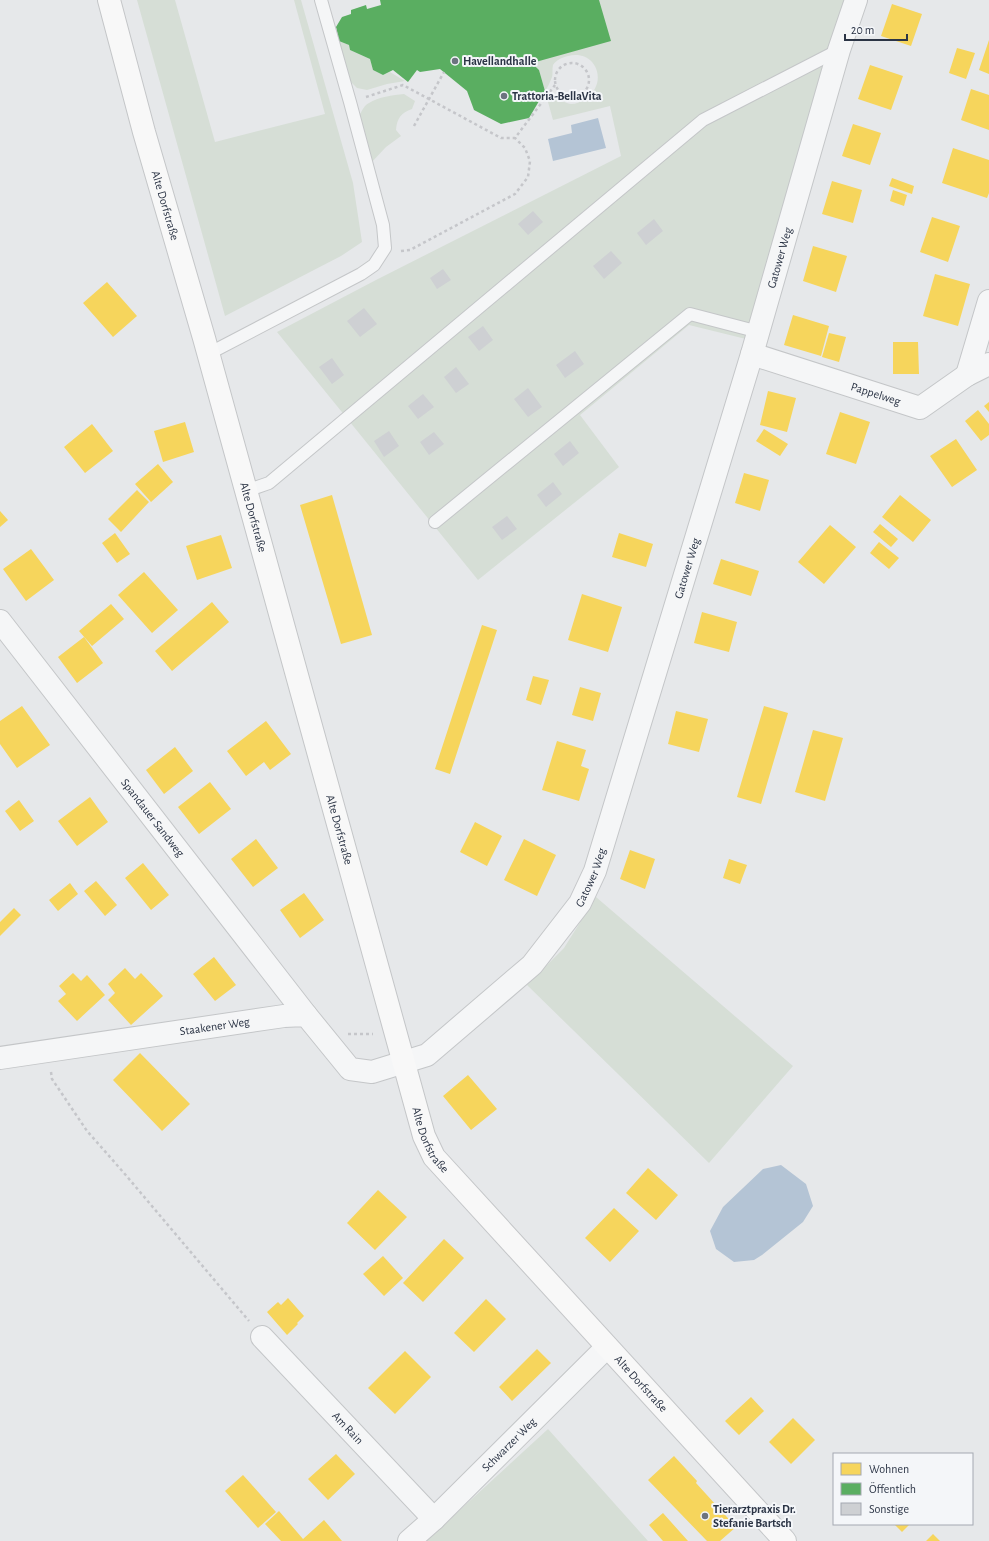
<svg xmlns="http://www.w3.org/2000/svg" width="989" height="1541" viewBox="0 0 989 1541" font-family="'Alegreya Sans',sans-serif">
<rect width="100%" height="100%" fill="#e6e8ea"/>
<path fill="#d6ded6" d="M137,0H175L215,142L325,114L294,0H301L353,183L362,242L341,256L225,316Z
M474,0H851L746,339L689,325L580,415L619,467L478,580L277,332L376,280L621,156L610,106L553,120L548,102L551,95C557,98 564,103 571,104C576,104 580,102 585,99C609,84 597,49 568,56C563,57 556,60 553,65C552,69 553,74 552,77C550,82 548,87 545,91L539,70L532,63L501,72Z
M336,39L349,45L350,50L370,59L373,70L383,75L390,72L405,81L387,84L367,90L357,88L350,81Z
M404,94L415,101L412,109C401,113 397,118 396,130L401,136L386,147L371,163L359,116C362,111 364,105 369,103C378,97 393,95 404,94Z
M596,897L793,1066L709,1163L527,985L564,948Z
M548,1429L648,1541H426Z"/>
<path fill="#b4c4d5" d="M598,118L606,148L553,161L548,139L572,133L571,125Z
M781,1165L806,1184L813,1206L803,1222L762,1255L754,1260L734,1262L716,1249L710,1231L723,1207L763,1169Z"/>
<path fill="#f6d55c" d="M892,4L922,14L911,46L881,36Z
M989,40V74L979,70Z
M957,48L975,53L966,79L949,73Z
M870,65L903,76L891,110L858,99Z
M971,89L989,95V130L961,120Z
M853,124L881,133L870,165L842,156Z
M953,148L989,160V193L987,198L942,183Z
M892,178L914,186L912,194L889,186Z
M832,181L862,190L853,223L822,214Z
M893,190L907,195L904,206L890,201Z
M932,217L960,226L948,262L920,252Z
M813,246L847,256L836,292L803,281Z
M935,274L970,284L958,326L923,316Z
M107,282L137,316L113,337L83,303Z
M793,315L829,326L821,356L784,345Z
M829,333L846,337L839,362L822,357Z
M893,342H918L919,374H893Z
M768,391L796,398L787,432L760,425Z
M989,402V412L984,406Z
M978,410L989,424V435L981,441L965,421Z
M840,412L870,422L856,464L826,454Z
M185,422L194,452L163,462L154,431Z
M92,424L113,451L85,473L64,447Z
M764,429L788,444L780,456L756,441Z
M956,439L977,470L952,487L930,456Z
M158,464L173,482L151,502L135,484Z
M744,473L769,480L760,511L735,503Z
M137,490L149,502L121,532L108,519Z
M332,495L372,635L341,644L300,505Z
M900,495L931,520L913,542L882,517Z
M0,511L8,520L0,527Z
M880,524L898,539L891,547L873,532Z
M830,525L856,547L824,584L798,562Z
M115,533L130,554L117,563L102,543Z
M619,533L653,544L646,567L612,557Z
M221,535L232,568L197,580L186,546Z
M879,542L899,558L889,569L870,553Z
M31,549L54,580L26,601L3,569Z
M721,559L759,571L751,596L713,584Z
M144,572L178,610L152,633L118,595Z
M582,594L622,607L608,652L568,640Z
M212,602L229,622L172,671L155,651Z
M111,604L124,619L92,646L79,631Z
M702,612L737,622L729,652L694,643Z
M482,625L497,630L450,774L435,769Z
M84,637L103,663L77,683L58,657Z
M533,676L549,680L541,705L526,700Z
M580,687L601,693L593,721L572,715Z
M22,706L50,745L17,768L0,744V721Z
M764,706L788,713L761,804L737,797Z
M676,711L708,719L699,752L668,744Z
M266,721L291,754L270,770L264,762L246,776L227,751Z
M813,730L843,738L825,801L795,792Z
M557,741L586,750L581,766L589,769L579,801L542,790Z
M175,747L193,771L164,794L146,770Z
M210,782L231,809L199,834L178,807Z
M90,797L108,822L77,846L58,821Z
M19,800L34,821L20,831L5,811Z
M475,822L502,836L487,866L460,852Z
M256,839L278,868L253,887L231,859Z
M524,839L556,855L537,896L504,880Z
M630,850L655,859L645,889L620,879Z
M729,859L747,865L740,884L723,878Z
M143,863L169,895L151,910L125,878Z
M96,881L117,905L105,916L84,891Z
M70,883L78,894L58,911L49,900Z
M304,893L324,920L300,938L280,910Z
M14,908L21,915L0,936V922Z
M214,957L236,985L215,1001L193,974Z
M125,968L135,979L141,973L163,996L131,1025L108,1000L115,993L108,984Z
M73,973L81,981L87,975L105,995L77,1021L58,1001L66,994L59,986Z
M140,1053L190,1104L162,1131L113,1080Z
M468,1075L497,1109L471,1130L443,1096Z
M648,1168L678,1195L656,1220L626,1193Z
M378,1190L407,1217L375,1250L347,1223Z
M614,1208L639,1231L610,1262L585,1238Z
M444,1239L464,1258L423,1302L403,1283Z
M383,1256L403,1278L384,1296L363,1274Z
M288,1298L304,1316L297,1323L298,1324L287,1335L267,1312L278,1302L281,1305Z
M486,1299L506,1319L474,1352L454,1333Z
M537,1349L551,1363L512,1401L499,1387Z
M405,1351L431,1377L395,1414L368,1388Z
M751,1397L764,1411L739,1435L725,1421Z
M793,1418L815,1440L791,1464L769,1442Z
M336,1454L355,1474L328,1500L308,1479Z
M674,1456L697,1481L696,1483L736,1527L720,1541H707L648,1480Z
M243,1475L276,1512L258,1528L225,1491Z
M279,1511L303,1539L324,1520L342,1541H281L265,1524Z
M663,1513L688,1541H663L649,1525Z
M894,1524H910L902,1532Z
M933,1534L940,1541H926Z"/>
<path fill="#5aae61" d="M380,0H599L611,41L532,63L539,70L545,91L529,118L501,124L474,110L467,91L440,69L420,72L417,70L408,82L393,70L383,75L373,70L370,59L350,50L349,45L339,41L336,27L342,17L351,14V10L366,5L367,9L381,5Z"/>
<path fill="#ced0d3" d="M533,211L543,222L528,235L518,224Z
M654,219L663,231L646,245L637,233Z
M611,251L622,263L604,279L593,266Z
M443,269L451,280L437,289L430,278Z
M364,308L377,324L360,337L347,321Z
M483,326L493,340L479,351L468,337Z
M575,351L584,364L565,378L556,365Z
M332,358L344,375L332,384L319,367Z
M456,367L469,384L456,393L444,377Z
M528,388L542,407L528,417L514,399Z
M423,394L434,407L418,419L408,406Z
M389,431L399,446L384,457L374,441Z
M434,432L444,444L429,455L420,442Z
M570,441L579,453L563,466L554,454Z
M553,482L562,494L546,507L537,495Z
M507,516L517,529L502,540L492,527Z"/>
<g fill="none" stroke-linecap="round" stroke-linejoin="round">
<g stroke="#c4c6c8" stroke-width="14">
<path id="lane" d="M208,354L361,274L374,265L385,248L383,225L350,102L321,0
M246,491L269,483L703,120L839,50
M435,522L690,314L759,332"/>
</g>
<g stroke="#c4c6c8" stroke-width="24">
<g id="street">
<path id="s1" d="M752,354L920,408L967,375L989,364"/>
<path d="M967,375L989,301"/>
<path id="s2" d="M0,621L306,1015"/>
<path id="s3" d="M0,1058L284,1016L306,1015L350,1069L372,1072L427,1055L532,965L580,903L595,871L752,354L839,50L856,0"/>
<path id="s4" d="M262,1337L434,1519"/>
<path id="s5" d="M409,1541L434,1519L607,1347"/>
</g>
</g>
<g stroke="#c4c6c8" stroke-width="24">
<g id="secondary">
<path id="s6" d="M109,0L144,132L204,338L424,1136L434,1157L785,1541"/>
</g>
</g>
<path stroke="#c5c6ca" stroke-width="2.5" stroke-dasharray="3 3" stroke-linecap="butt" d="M555 80a17 17 0 1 1 34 0a17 17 0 1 1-34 0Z
M366,97L403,85L501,138H515L555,85
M414,126L444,72
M401,251L410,250L515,194L528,177L530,161L525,148L515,138
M348,1034H373
M51,1072L52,1079L87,1131L124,1173L249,1321"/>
<use href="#lane" stroke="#f5f6f7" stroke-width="12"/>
<use href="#street" stroke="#f5f6f7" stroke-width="22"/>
<use href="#secondary" stroke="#f8f8f8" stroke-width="22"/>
</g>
<g fill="#6c737f" stroke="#f4f6f9" stroke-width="1.5">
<circle cx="455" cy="61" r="4"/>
<circle cx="504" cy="96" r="4"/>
<circle cx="705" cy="1516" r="4"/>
</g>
<g text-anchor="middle" stroke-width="4" stroke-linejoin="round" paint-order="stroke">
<g font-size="12" font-weight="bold" fill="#2b3445" stroke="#f4f6f9" text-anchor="start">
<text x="463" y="65">Havellandhalle</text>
<text x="512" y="100">Trattoria-BellaVita</text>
<text x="713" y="1513">Tierarztpraxis Dr.<tspan x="713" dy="14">Stefanie Bartsch</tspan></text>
</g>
<g font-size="12" fill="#2b3445" stroke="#f4f6f9">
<text dy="4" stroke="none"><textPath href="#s6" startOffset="213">Alte Dorfstraße</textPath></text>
<text dy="4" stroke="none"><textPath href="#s3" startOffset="1351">Gatower Weg</textPath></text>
<text dy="4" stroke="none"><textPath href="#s1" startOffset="130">Pappelweg</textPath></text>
<text dy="4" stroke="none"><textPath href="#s6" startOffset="537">Alte Dorfstraße</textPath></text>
<text dy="4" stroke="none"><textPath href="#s3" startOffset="1027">Gatower Weg</textPath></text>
<text dy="4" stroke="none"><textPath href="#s2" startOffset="249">Spandauer Sandweg</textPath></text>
<text dy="4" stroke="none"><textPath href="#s6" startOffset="861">Alte Dorfstraße</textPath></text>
<text dy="4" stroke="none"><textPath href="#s3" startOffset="703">Gatower Weg</textPath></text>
<text dy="4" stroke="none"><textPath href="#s3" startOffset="217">Staakener Weg</textPath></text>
<text dy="4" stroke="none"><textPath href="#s6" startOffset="1185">Alte Dorfstraße</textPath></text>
<text dy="4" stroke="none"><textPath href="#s6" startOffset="1509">Alte Dorfstraße</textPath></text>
<text dy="4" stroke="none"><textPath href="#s4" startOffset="125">Am Rain</textPath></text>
<text dy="4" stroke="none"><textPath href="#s5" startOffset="139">Schwarzer Weg</textPath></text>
</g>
</g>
<rect x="833" y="1453" width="140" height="72" fill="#f4f6f9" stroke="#a4a8b1"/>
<rect x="841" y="1463" width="20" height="12" fill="#f6d55c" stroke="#a4a8b1"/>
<text x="869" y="1473" font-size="12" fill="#2b3445">Wohnen</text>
<rect x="841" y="1483" width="20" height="12" fill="#5aae61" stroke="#a4a8b1"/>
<text x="869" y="1493" font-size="12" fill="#2b3445">Öffentlich</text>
<rect x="841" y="1503" width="20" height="12" fill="#ced0d3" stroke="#a4a8b1"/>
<text x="869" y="1513" font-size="12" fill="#2b3445">Sonstige</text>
<path d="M845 34v6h62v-6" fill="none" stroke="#2b3445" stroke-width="2"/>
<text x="851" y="34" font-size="12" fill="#2b3445" stroke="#f4f6f9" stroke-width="3" paint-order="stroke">20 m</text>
</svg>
